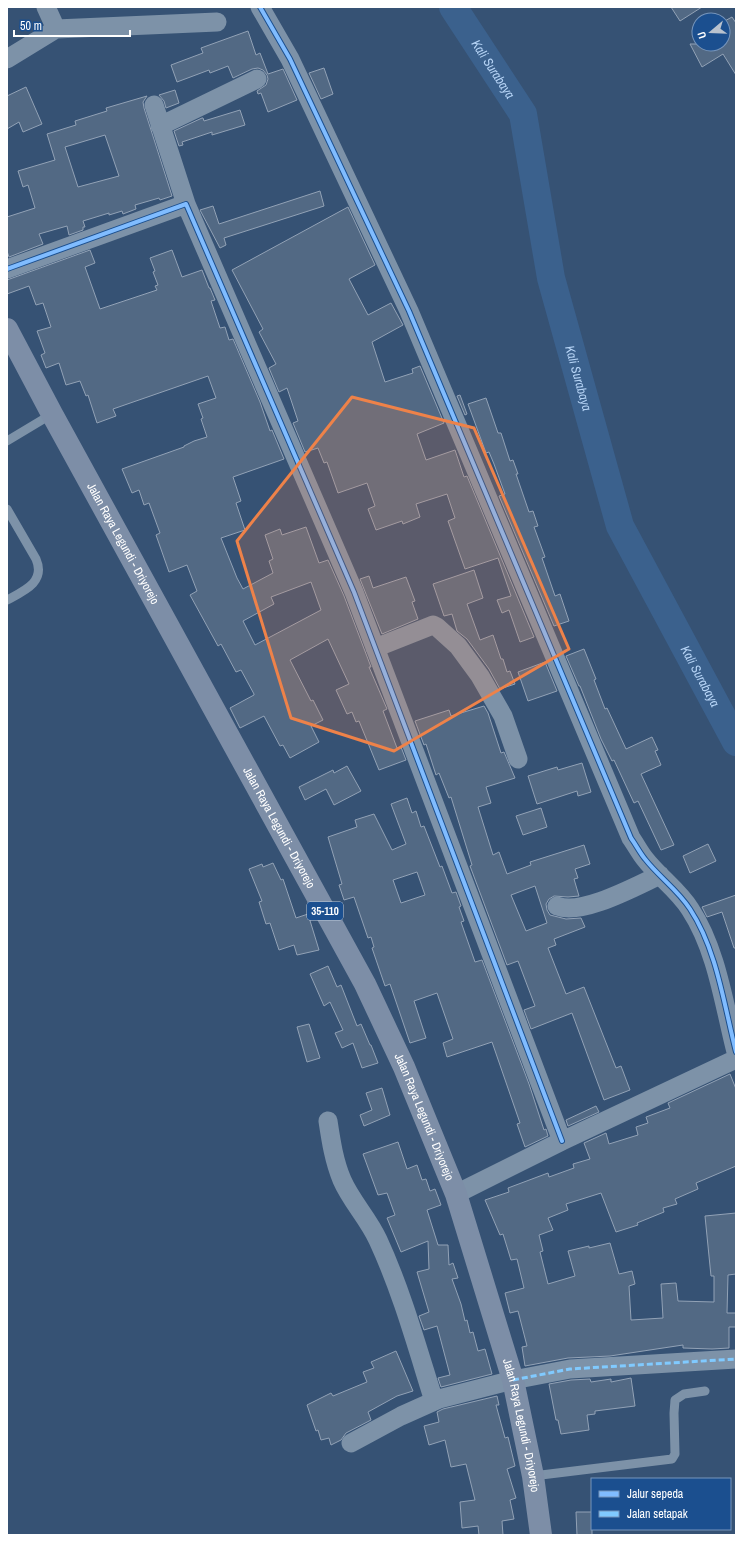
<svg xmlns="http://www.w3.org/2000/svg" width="743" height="1542" viewBox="0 0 743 1542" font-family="'Archivo Narrow',sans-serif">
<rect width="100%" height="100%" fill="#365274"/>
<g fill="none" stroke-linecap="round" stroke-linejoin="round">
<path stroke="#3b618d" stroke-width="28" id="s1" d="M453,7L523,114L551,278L620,526L736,742"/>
</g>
<path fill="#526984" stroke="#92a2b6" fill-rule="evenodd" d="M671,7H702L680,21Z
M732,17L736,23V75L723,54L702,67L690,44H723V22Z
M248,31L256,55L260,53L268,74L283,69L297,100L268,112L261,93L258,94L257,91L266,85L268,79L267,75L263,70L258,68L252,69L233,78L228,66L210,73L209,70L177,82L171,65L203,53L201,48Z
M324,68L333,94L321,99L309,73Z
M26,87L42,124L23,132L19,122L7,129V96Z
M175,90L179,103L166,108L164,101L159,95Z
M147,96L143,102L144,108L172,196L160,200L159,198L135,205L136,209L123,214L122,211L109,215V213L83,221L85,227H83V230L69,235L67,226L39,234L43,244L9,257L7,251V217L35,208L28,185L23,187L18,171L55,160L47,134L76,125L75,121L107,111L106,108ZM105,135L119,176L78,187L65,147Z
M240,110L245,125L212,135V132L182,142L183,145L179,146L174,131L202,118H203L204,121Z
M320,191L324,206L224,238L226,245L220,248L200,210L213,206L219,224Z
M348,207L375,265L349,279L368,315L391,303L403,325L372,342L385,382L413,373L412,369L420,366L444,423L417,434L426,460L455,450L464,477L467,476L534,637L520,642L509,610L502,613L497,600L511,596L498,558L465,569L448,521L455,518L447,494L416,504L420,517L403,524L402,521L376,530L368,509L375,506L367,483L338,493L327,462L324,463L318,448L305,452L293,423L298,421L287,388L279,392L269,368L276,364L259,332L263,329L232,270Z
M90,250L95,263L85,267L100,309L157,290L155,286L158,285L153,272L155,271L150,258L172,250L182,277L202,270L209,288H210L215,300L211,301L220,328L225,327L229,340L233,339L260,402L270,431L272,430L284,459L233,477L241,501L236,503L245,530L221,538L237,578L243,589L273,573L269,561L273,559L265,535L280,529L282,535L306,527L319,563L328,560L344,596L371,667H369L387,709L383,711L397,748L401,747L406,760L379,770L359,721L356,722L352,712L347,714L336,690L349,684L328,639L290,660L311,701L313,700L323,720L311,726L319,742L290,758L283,745L280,746L264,716L240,728L230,708L254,695V694L241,670L236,672L221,644L218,646L190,595L197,591L187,565L169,572L156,535L160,533L149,503L144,505L139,490L132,493L122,469L184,447V446L194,441L207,437L201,419L203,418L198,404L216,398L208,376L113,409L116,416L97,423L88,395L86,396L80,381L66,385L59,363L46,368L41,355L45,353L37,331L51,327L43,303L36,305L29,286L7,294V280ZM311,582L321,610L255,645L243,621L274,604L271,597Z
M460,395L467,414L465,415L457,396Z
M486,398L498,433H501L510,461L513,460L518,474H516L529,512L533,511L538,526L534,527L545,557L542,558L555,596L560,594L569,621L554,626L499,496L505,494L494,464L489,452L486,453L468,404Z
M474,570L483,598L467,604L480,640L493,635L501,659H503L507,672L510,671L515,684L500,689L489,669L467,639L457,631L452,614L444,616L433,584Z
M369,576L373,588L406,577L415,601L412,602L418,619L382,634L360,579Z
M584,649L596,679L594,680L605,709L607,708L626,749L652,737L658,750L655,751L661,765L641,774L674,845L661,850L638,801L634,803L614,760L612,761L601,739L580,686H579L566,656Z
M545,662L557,691L528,701L518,672Z
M484,706L488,713L501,753L504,752L515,778L486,787L491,803L478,807L493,855L499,852L507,874L531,865L530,862L584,845L590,864L575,869L578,878L574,879L579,896L568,897L554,896L549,899L546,904L547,910L550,915L566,919L581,918L585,927L554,939L556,945L548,948L566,994L584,987L616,1068L621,1066L630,1090L604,1100L572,1013L531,1029L524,1010L535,1006L518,961L507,965L470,866L472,865L451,797L449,798L439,773L436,775L426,744L424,745L415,721L449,710L451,716ZM535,886L547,923L526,931L511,895Z
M582,763L591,792L578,796L577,791L537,804L528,776L557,767L558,770Z
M347,766L361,791L334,805L326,789L305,800L299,787L333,770L334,773Z
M407,798L412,813L416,811L421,827L424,826L440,867L442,866L452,893L456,892L461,906L459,907L464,921L461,922L475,962L482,960L529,1084L544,1130L546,1129L548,1136L525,1147L517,1124L520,1123L492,1042L447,1057L443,1043L453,1039L437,993L414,1001L426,1038L410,1043L390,984L385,986L372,948L374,947L371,937L368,938L354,897L344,900L339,885L342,884L328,837L357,827L355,820L374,814L392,850L406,844L391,804ZM417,872L425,895L401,903L393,880Z
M541,808L547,827L523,835L516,816Z
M708,844L716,861L690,873L683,856Z
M273,863L281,880L283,879L296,918L308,914L319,950L297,955L294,945L279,950L270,923L266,924L259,902L262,901L249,869L262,864L263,867Z
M736,895V948H734L722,912L707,917L702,907Z
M328,966L337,987L341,985L357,1026L361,1024L370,1045H371L378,1063L362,1068L353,1043L342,1048L335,1033L343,1030L330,1002L324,1006L310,974Z
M309,1024L320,1058L307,1062L297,1027Z
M730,1074L736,1089V1166L696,1183L698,1189L675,1199L677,1204L663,1208L664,1212L637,1223L638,1225L616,1232L601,1193L566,1204L568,1210L548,1218L553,1230L539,1235L543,1251L540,1252L548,1284L575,1276L568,1251L589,1246V1248L610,1243L619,1274L632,1271L635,1284L629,1286L631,1320L663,1318L661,1284L676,1283L678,1301L714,1302V1276H711L705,1216L736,1213V1274L728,1275L727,1313H736V1327H729V1348L712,1349L683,1348V1345L610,1356L568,1358L525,1366L522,1347L527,1346L518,1311L510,1313L505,1293L524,1288L517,1259L511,1260L503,1234L500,1235L485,1200L509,1192L508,1188L548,1173L549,1177L574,1168L573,1164L590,1159L584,1143L606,1133L609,1144L638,1135L636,1127L648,1123L646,1117L670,1108L668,1103Z
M382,1088L390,1115L364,1126L360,1115L372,1110L366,1093Z
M596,1106L599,1112L568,1126L566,1120Z
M398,1142L407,1169L417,1165L422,1180L426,1179L430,1191L435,1189L441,1205L427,1210L438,1245H448L449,1265L453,1263L458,1278L452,1279L461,1304L465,1321L467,1320L470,1333L473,1332L478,1351L485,1349L492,1374L441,1387L438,1378L450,1375L437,1326L424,1330L419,1316L429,1312L417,1272L429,1269L428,1241L401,1252L387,1218L395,1215L387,1193L378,1195L363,1154Z
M396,1351L413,1391L397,1396L368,1412L371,1420L346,1433L341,1440L331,1445L329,1438L321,1440L318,1430L316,1431L307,1405L331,1393L333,1396L367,1382L363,1372L374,1368L371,1362Z
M631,1378L635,1406L595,1411V1414L587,1415L589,1430L561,1434L558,1420H556L549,1384L571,1380L590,1379L591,1382L611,1379V1382Z
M497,1396L499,1405H496L505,1438L508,1437L515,1466L507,1469L516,1498L510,1500L514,1519L502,1521L503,1535H479L478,1526L462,1528L460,1502L475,1500L466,1464L451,1467L445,1440L429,1445L424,1426L439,1422L437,1412L443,1409Z
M576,1512H592V1535H577Z"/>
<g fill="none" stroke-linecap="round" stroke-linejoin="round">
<path stroke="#7d92a8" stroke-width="9" d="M7,441L52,414
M7,509L36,559C46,582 24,591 7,600
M533,1476L672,1459L675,1454L674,1413L675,1400L684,1394L705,1391"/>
<path stroke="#7d92a8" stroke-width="19" d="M46,7L56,29L217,22
M260,7L290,59L409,311L631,838C636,845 640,853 645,859C659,877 678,890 690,909C717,950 724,1005 736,1052
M7,59L56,29
M154,105L186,204
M160,126L257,79
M7,269L186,204L354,592L562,1141
M375,648L428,627L433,625L437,627L458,646L480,676L503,716L518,759
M557,906C582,916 636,886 660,875
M328,1121C331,1141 334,1161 342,1180C351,1201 368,1218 378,1240C402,1292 417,1347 434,1401
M456,1194L562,1141L736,1059
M351,1443L401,1416L439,1399L513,1380L570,1369L736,1359"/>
<path stroke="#7d8ea7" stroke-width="22" id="s2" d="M7,329L52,414L365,984L404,1067L456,1194L513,1380L533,1476L541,1535"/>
<path stroke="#80caff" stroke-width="3" stroke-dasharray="6 3" stroke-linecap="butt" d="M513,1380L570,1369L736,1359"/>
<g stroke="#1b4f8f" stroke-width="6">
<path id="cycleway" d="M260,7L290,59L409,311L631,838C636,845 640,853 645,859C659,877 678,890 690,909C717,950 724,1005 736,1052
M7,269L186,204L354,592L562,1141"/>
</g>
<use href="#cycleway" stroke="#80bcff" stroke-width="4"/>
</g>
<path fill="#ee8249" fill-opacity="0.2" stroke="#ee8249" stroke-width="3" stroke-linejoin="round" d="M352,397L474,428L569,649L394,751L291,718L237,541Z"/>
<g text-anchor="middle" stroke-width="4" stroke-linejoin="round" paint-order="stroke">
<rect fill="#1b4f8f" stroke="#bbcadd" stroke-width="1" x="307" y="902" width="36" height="18" rx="3"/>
<g font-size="11" font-weight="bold" fill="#fff">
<text x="325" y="915">35-110</text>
</g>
<g font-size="12" fill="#fff" stroke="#1b4f8f">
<text dy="4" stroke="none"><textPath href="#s2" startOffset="244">Jalan Raya Legundi - Driyorejo</textPath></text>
<text dy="4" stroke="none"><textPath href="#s2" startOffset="568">Jalan Raya Legundi - Driyorejo</textPath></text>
<text dy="4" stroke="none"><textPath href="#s2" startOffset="892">Jalan Raya Legundi - Driyorejo</textPath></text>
<text dy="4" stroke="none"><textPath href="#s2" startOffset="1216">Jalan Raya Legundi - Driyorejo</textPath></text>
</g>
<g font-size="13" font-style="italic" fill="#b5d3f5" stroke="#1b4f8f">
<text dy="5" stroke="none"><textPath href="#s1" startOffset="74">Kali Surabaya</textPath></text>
<text dy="5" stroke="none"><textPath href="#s1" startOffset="398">Kali Surabaya</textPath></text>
<text dy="5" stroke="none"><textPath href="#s1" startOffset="722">Kali Surabaya</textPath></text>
</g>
</g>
<rect width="743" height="1542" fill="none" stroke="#ffffff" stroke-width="16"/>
<rect x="591" y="1478" width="140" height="52" fill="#1b4f8f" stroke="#7695bc"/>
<rect x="599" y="1491" width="20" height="6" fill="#80bcff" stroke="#7695bc"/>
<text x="627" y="1498" font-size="12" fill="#ffffff">Jalur sepeda</text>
<rect x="599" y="1511" width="20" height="6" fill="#80caff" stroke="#7695bc"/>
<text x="627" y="1518" font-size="12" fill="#ffffff">Jalan setapak</text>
<g transform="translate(711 32) rotate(251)"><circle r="19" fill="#1b4f8f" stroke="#7695bc"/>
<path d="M0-3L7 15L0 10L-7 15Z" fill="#b9c2ce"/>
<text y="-6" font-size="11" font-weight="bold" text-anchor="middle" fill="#ffffff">U</text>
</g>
<path d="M14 30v6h116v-6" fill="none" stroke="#ffffff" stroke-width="2"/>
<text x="20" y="30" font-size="12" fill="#ffffff" stroke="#1b4f8f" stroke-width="3" paint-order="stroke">50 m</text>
</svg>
